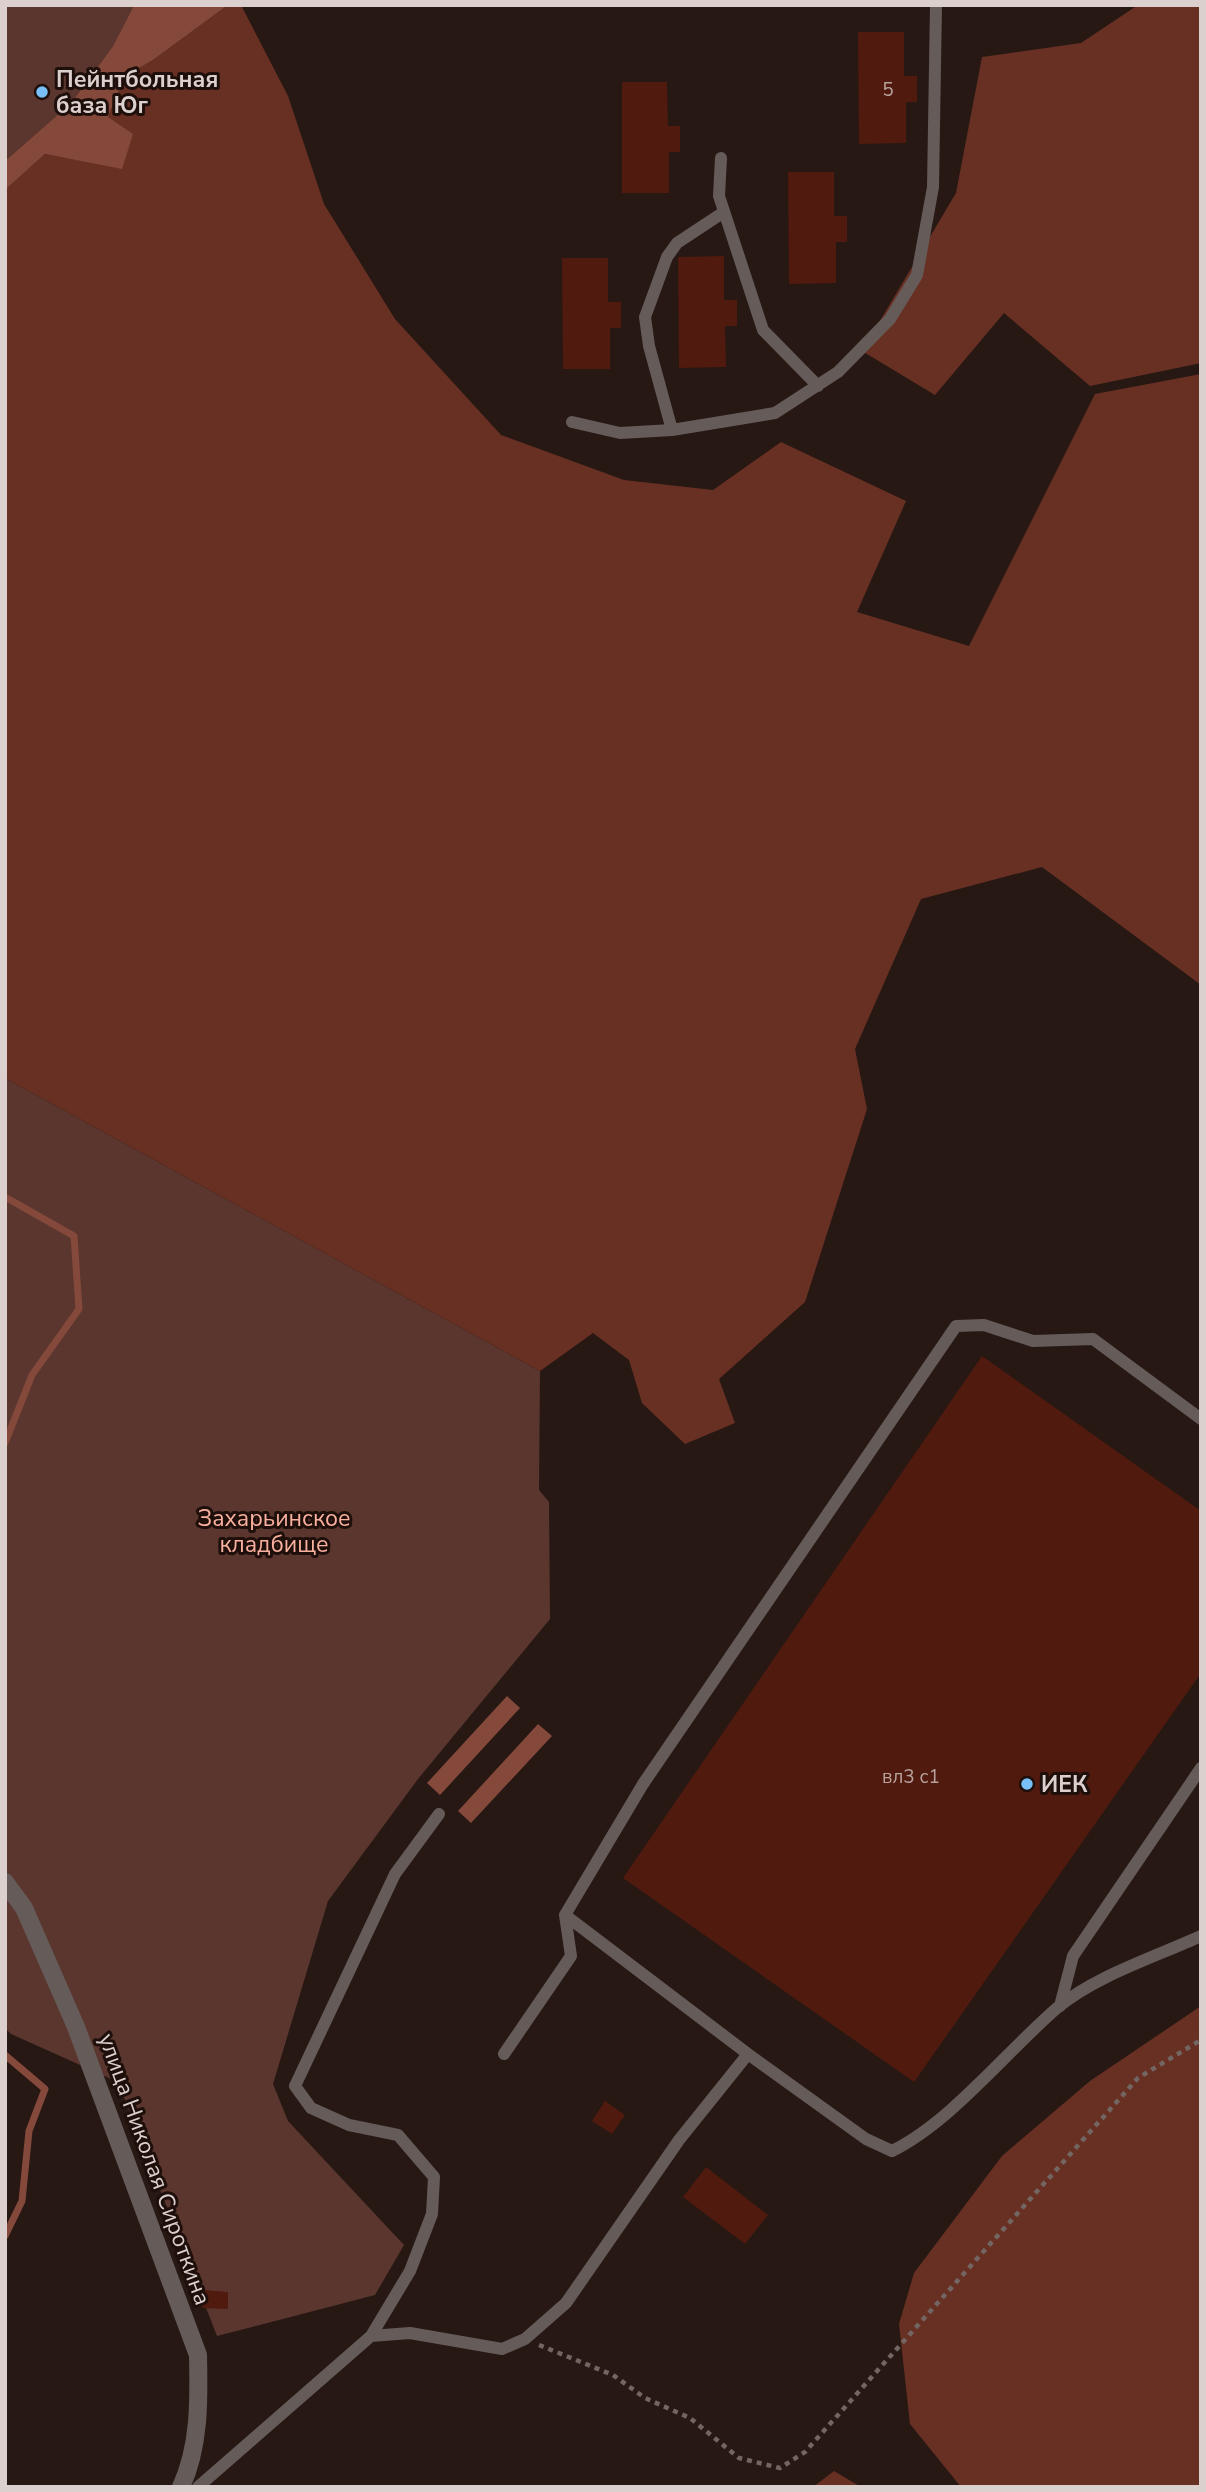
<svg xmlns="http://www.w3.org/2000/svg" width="1206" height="2492" viewBox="0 0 1206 2492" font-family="'Nunito Sans',sans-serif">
<rect width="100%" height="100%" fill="#271814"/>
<path fill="#5a362e" d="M5,5H134L113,46L71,103L5,161Z
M5,1078L540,1371L539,1490L549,1502L550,1619L418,1779L328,1901L273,2084L288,2121L404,2245L375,2295L217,2336L118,2082L11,2034L5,2028Z"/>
<path fill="#683023" d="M228,5H241L288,96L324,204L395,319L501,435L624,480L713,490L781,442L906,501L857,612L969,646L1095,394L1201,374V985L1042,867L921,899L855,1049L867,1109L805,1302L719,1379L735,1423L685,1444L642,1403L629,1360L593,1333L540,1371L5,1078V190L45,154L122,168L108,117L124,77L153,60Z
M1138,5H1201V363L1090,386L1004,313L935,395L862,351L956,193L982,57L1081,43Z
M1201,2006V2487H961L910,2424L899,2324L914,2273L1002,2156L1090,2081Z
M834,2471L861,2487H813Z"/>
<path fill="#84493b" d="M134,5H228L153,60L124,77L108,117L133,134L122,169L45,154L5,190V161L71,103L113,46Z
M507,1696L520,1708L440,1795L427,1783Z
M538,1724L552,1736L471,1823L458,1811Z"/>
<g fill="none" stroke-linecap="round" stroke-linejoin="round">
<path stroke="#84493b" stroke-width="7" d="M5,1197L74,1236L79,1309L32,1375L5,1443
M5,2055L45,2089L29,2131L22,2201L5,2236"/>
</g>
<path fill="#501a0e" d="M858,32H904V76H917V102H906V143L859,144Z
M622,82H667L668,126H680V152H669V193H622Z
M788,172H834V216H847V242H836V283L789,284Z
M724,256V300H737V326H725L726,367L679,368L678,257Z
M562,258H608V302H621V328H610V369H563Z
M982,1356L1201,1511V1673L914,2082L623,1878Z
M605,2101L625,2115L612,2134L592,2121Z
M706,2167L768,2215L745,2244L683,2197Z
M203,2290L228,2292V2309L202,2308Z"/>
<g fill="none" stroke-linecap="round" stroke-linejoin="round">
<path stroke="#736662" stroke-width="4.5" stroke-dasharray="5 5" stroke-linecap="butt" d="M539,2345L613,2375L645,2398L690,2418L739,2458L780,2468L805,2452L1138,2078L1201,2040"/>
<path stroke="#655c5a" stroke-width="12" d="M721,158L719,196L763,330L818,386
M572,422L620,433L672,430L775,413L838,372L890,319L917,275L933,187L936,5
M672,430L649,346L645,317L667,257L677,243L724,212
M565,1915L748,2054L866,2139L892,2151C951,2122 1006,2052 1057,2008C1095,1976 1155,1957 1201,1936
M1060,2006L1073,1956L1201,1768
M504,2054L571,1956L565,1915L643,1784L956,1326L984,1325L1033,1341L1093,1339L1201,1419
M371,2336L410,2271L432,2214L434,2177L398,2135L349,2125L311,2108L295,2086L395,1874L439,1814
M198,2487L371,2336L410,2333L502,2349L525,2339L566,2303L679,2140L748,2054"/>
<path stroke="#655c5a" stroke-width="18" d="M5,1882L24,1908L76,2027L198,2355C199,2399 200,2446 181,2487"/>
</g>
<g fill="#79bff8" stroke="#1e0f0b" stroke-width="2.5">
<circle cx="42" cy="92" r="7"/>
<circle cx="1027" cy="1784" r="7"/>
</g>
<g text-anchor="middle" stroke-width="6" stroke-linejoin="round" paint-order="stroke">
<g font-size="19" fill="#b8a29d">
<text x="888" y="96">5</text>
<text x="911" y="1783">вл3 с1</text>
</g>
<g font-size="23" font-weight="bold" fill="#dbd0cd" stroke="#1e0f0b" text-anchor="start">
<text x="56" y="87">Пейнтбольная<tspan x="56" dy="26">база Юг</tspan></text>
<text x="1041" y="1792">ИЕК</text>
</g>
<g font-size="23" fill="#fab09e" stroke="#1e0f0b">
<text x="274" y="1526">Захарьинское<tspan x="274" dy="26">кладбище</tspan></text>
</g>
<g font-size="23" fill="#dbd0cd" stroke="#1e0f0b">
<text transform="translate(155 2169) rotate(70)" y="8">улица Николая Сироткина</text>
</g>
</g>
<rect width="1206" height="2492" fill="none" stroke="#dbd0cd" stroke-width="14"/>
</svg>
